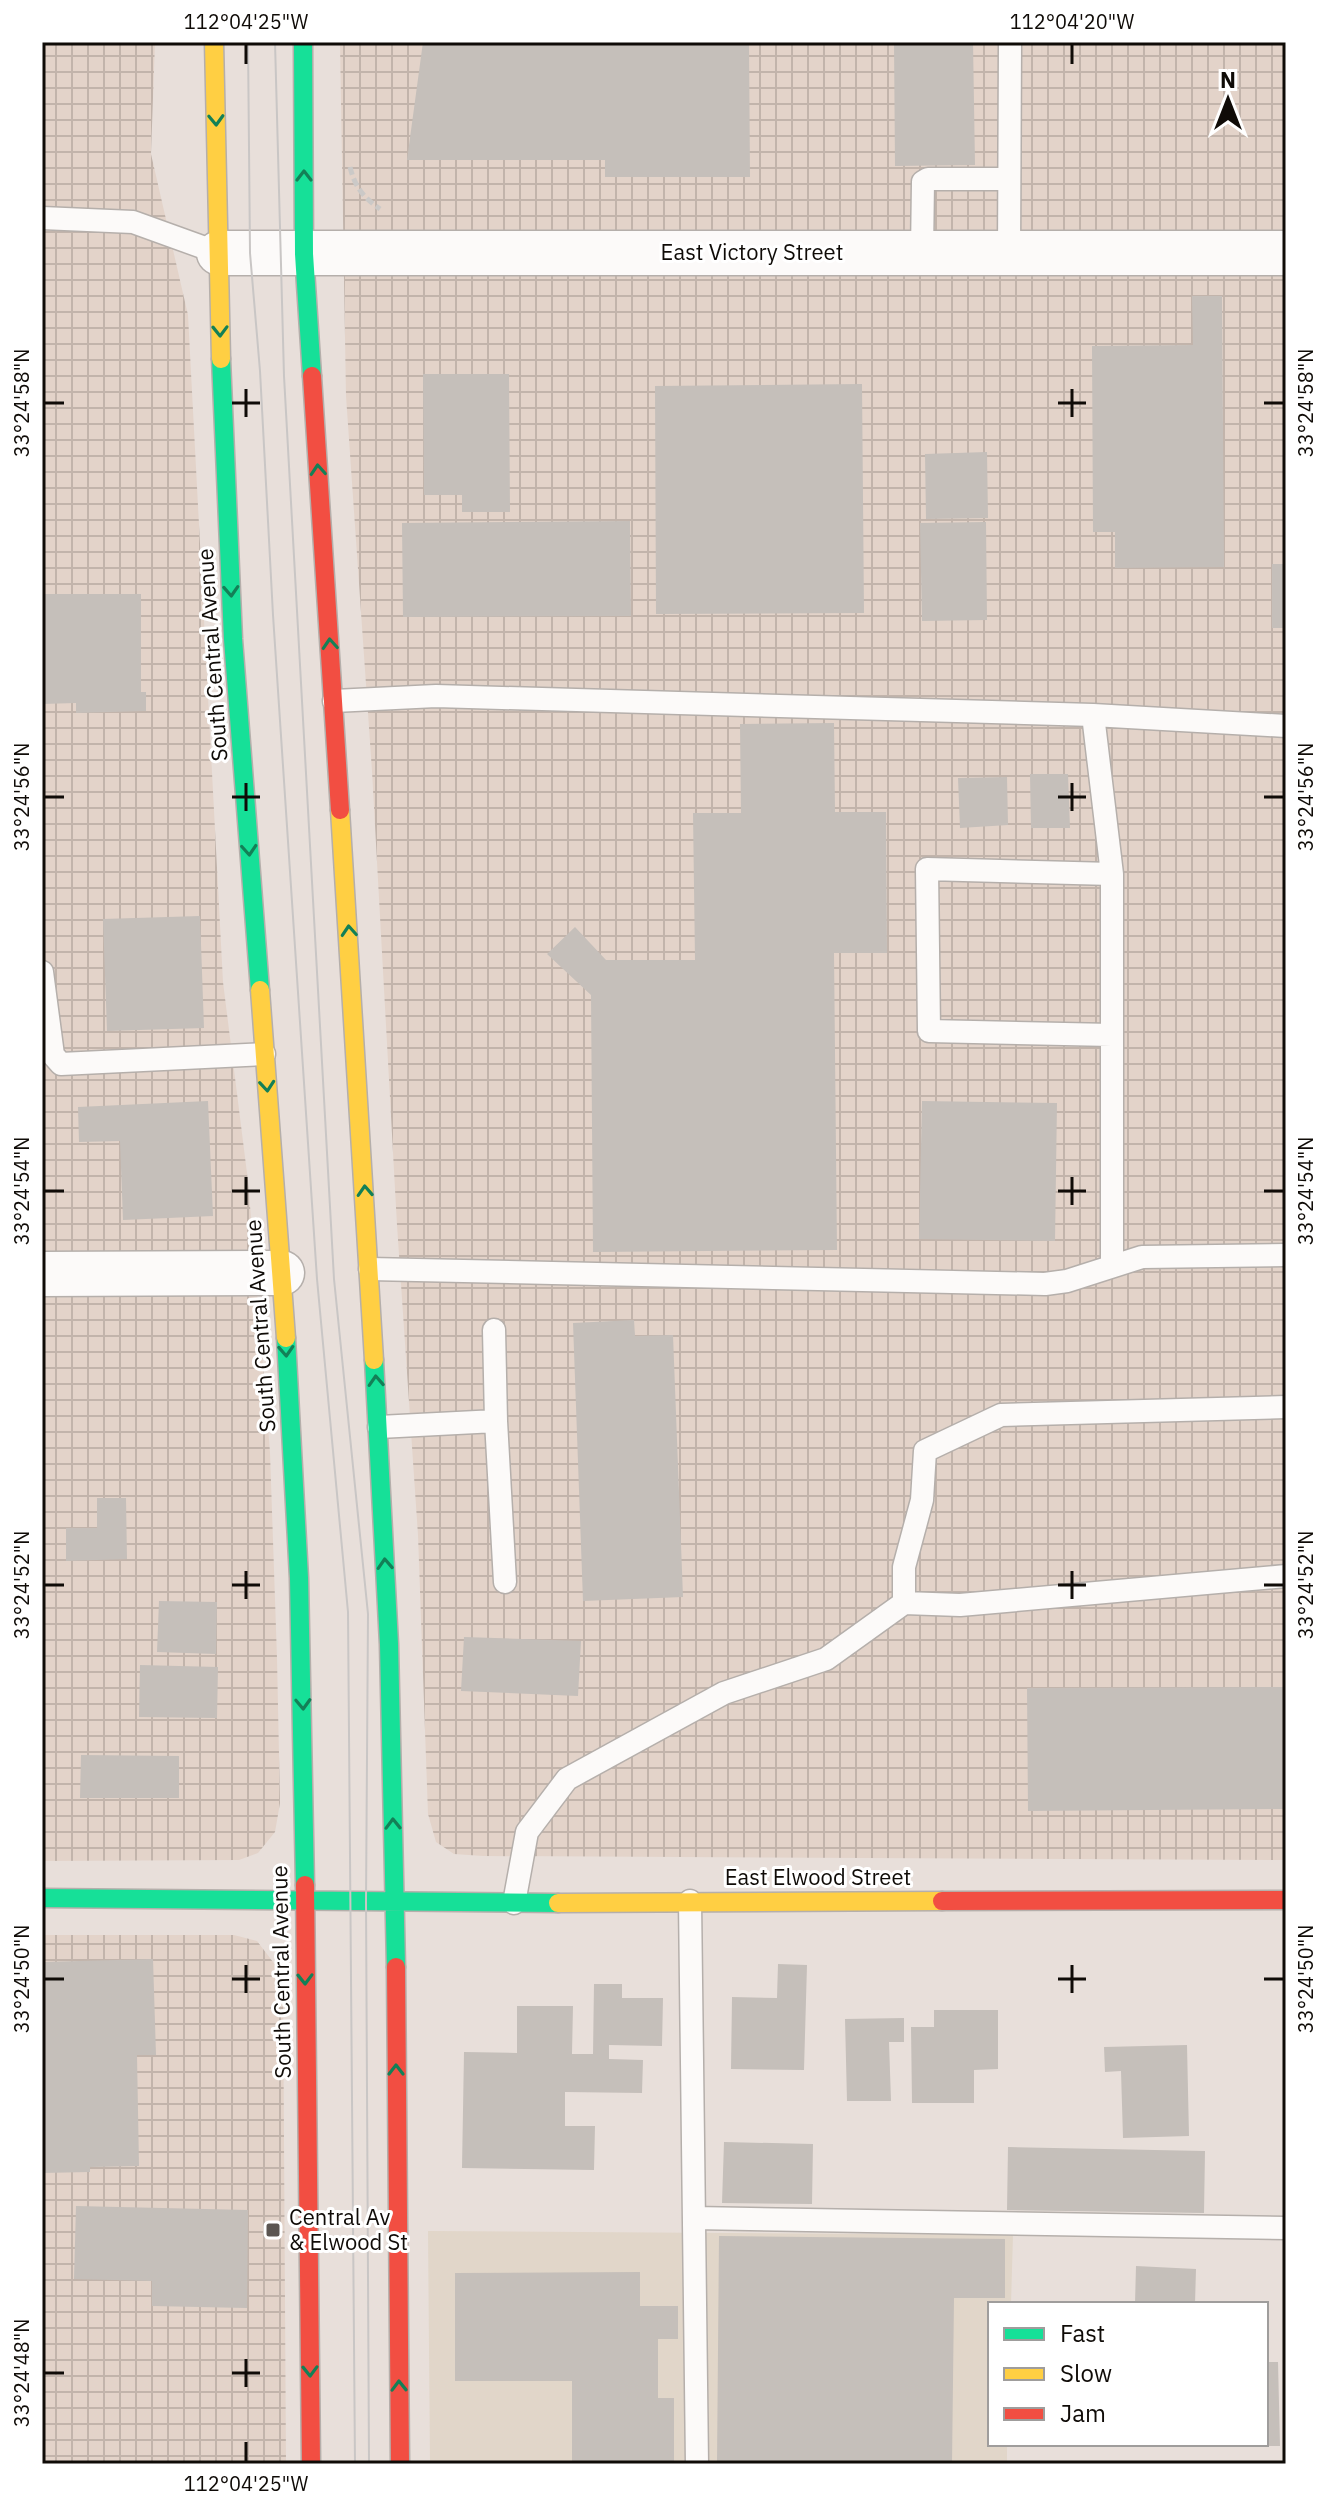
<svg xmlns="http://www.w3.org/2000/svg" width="1328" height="2506" viewBox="0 0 1328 2506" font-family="'IBM Plex Sans',sans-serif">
<defs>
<pattern id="industrial-grid" width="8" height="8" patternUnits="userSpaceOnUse" patternTransform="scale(2)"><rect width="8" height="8" fill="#e3d3c9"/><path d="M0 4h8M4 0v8" fill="none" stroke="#c2b4ab"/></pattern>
</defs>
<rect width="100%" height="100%" fill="#e8dfda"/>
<path fill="#e1d6c9" d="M428,2231L1013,2235L1011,2304H990V2444H1007V2464H430Z"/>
<path fill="url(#industrial-grid)" d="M42,42H155L151,154L188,315L223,982L248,1181L270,1452L277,1658L280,1803L275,1832L258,1853L239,1860L42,1861Z
M340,42H1286V1860L483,1856L454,1854L436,1842L428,1814L418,1535L397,1225L372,771L346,396Z
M42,1935H234L257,1941L283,1975L286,2464H42Z"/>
<path fill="#c5bfba" d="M423,42H749L750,177H605V160H407Z
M894,42H973L975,165L895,166Z
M1192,296H1222L1224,567L1115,568V532H1093L1092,346L1193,345Z
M423,374H509L510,512H462V495H424Z
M862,384L864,613L656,614L655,386Z
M987,452L988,518L926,519L925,454Z
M630,521L631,616L403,617L402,523Z
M986,522L987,620L922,621L920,523Z
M1272,564H1286V628H1272Z
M42,594H141V692H146V711L76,713V703L42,704Z
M834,723L835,812H886L887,953H834L837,1250L593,1252L591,995L547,954L575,927L606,960H695L693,813H741L740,724Z
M1030,774H1068L1070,828H1031Z
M1007,777L1008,825L960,828L958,778Z
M200,916L204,1028L107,1031L103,919Z
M208,1101L213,1216L123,1220L120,1141L79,1142L78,1107Z
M922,1101L1057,1103L1055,1241L919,1239Z
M634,1320L635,1336L673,1335L683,1597L583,1601L573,1323Z
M97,1498H126L127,1559L66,1561V1528H97Z
M159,1601L217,1602L216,1654L157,1652Z
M464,1637L581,1641L578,1696L461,1691Z
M140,1665L218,1667L217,1718L139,1717Z
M1286,1687V1809L1028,1811L1027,1688Z
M81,1755L179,1756V1798H80Z
M153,1959L156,2055H137L139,2166L90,2167V2172L42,2173V1962Z
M778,1964L807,1965L804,2070L731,2069L732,1997L777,1998Z
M594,1984H622V1998H663L662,2046L609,2045V2059L643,2060L642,2093L565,2092V2126H595L594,2170L462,2168L464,2052L517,2053V2006H573L572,2054H593Z
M934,2010H998V2069L974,2070V2103H912L911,2027H934Z
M904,2018V2042H889L891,2101H847L845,2019Z
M1187,2045L1189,2136L1123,2138L1121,2071L1105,2072L1104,2047Z
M724,2142L813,2144L812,2204L722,2203Z
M1008,2147L1205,2151L1204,2213L1007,2210Z
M76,2206L248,2210L247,2308L152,2306V2281L74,2279Z
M719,2236L1005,2239V2298H954L952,2464H717Z
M1136,2266L1196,2269L1195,2304H1135Z
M640,2272V2306H678V2339H658V2398H674V2464H572V2381H455V2273Z
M1266,2362H1278L1280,2446H1266Z"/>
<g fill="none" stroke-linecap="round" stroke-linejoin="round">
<g stroke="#b5afab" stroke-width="25">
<path id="lane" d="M42,218L133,222L219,253
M922,252L923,182L928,179H1009
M1009,253L1010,42
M334,701L436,696L1093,715
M1112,874L927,869L929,1031L1112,1035
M42,972L53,1055L61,1064L264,1054
M1112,1266V874L1093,715L1286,726
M370,1269L1045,1284L1067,1281L1142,1257L1286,1255
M1286,1407L1001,1415L925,1451L922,1500L904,1567V1603L960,1605L1286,1576
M496,1421L505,1582
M379,1427L496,1421L494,1330
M690,1901L697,2464
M514,1903L527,1832L567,1779L724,1693L826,1659L904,1603
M694,2218L1286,2228"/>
</g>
<g stroke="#b5afab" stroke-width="47">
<path id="street" d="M219,253H1286
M42,1274L282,1273"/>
</g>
<g stroke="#b5afab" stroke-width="21">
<path id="fast" d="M303,42L304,254L312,376
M221,359L233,639L260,990
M286,1338L299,1578L305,1885
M374,1360L389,1644L396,1967
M42,1898L558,1903"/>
</g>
<g stroke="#b5afab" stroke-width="21">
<path id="slow" d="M214,42L221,359
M340,810L374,1360
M260,990L286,1338
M558,1903L942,1901"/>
</g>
<g stroke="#b5afab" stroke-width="21">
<path id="jam" d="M312,376L340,810
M305,1885L311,2464
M942,1901L1286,1900
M396,1967L400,2464"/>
</g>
<path stroke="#cbc9c7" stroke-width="5" stroke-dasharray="8 4" stroke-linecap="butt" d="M350,167C355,187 363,197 380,209"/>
<use href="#lane" stroke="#fcfaf9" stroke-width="22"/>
<use href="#street" stroke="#fcfaf9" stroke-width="44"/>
<use href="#fast" stroke="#16e098" stroke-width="18"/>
<use href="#slow" stroke="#ffcf43" stroke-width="18"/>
<use href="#jam" stroke="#f24e42" stroke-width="18"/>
<path stroke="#c9c6c5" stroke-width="2" d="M248,42L250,253L260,371L273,615L317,1279L348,1612L355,2464
M275,42L284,376L334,1279L368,1614L366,1902L369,2464"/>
</g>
<defs><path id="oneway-chevron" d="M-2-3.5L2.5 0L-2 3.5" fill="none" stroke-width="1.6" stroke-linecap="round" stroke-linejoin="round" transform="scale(2)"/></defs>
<g stroke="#138057">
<use href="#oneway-chevron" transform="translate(216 120) rotate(88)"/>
<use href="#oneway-chevron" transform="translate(304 176) rotate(-90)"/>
<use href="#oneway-chevron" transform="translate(220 331) rotate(89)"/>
<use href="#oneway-chevron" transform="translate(318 470) rotate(-94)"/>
<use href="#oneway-chevron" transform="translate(231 591) rotate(87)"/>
<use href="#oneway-chevron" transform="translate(330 644) rotate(-94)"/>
<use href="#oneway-chevron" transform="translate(249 850) rotate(86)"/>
<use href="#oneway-chevron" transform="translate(349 931) rotate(-94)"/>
<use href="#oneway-chevron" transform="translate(267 1086) rotate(85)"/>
<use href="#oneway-chevron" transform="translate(365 1191) rotate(-93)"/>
<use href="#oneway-chevron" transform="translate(286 1351) rotate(87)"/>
<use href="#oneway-chevron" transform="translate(376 1381) rotate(-93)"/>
<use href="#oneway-chevron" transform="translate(385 1564) rotate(-93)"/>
<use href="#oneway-chevron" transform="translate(303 1704) rotate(88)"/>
<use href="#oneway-chevron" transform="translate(393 1824) rotate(-91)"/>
<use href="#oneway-chevron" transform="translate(305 1979) rotate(89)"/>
<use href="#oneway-chevron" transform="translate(396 2070) rotate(-90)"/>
<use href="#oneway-chevron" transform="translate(310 2371) rotate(89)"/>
<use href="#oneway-chevron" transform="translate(399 2386) rotate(-91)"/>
</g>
<path fill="none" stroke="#0f0b07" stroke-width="3" d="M246,44V64M1072,44V64M246,389V417M1072,389V417M44,403H64M232,403H260M1058,403H1086M1264,403H1284M246,783V811M1072,783V811M44,797H64M232,797H260M1058,797H1086M1264,797H1284M246,1177V1205M1072,1177V1205M44,1191H64M232,1191H260M1058,1191H1086M1264,1191H1284M246,1571V1599M1072,1571V1599M44,1585H64M232,1585H260M1058,1585H1086M1264,1585H1284M246,1965V1993M1072,1965V1993M44,1979H64M232,1979H260M1058,1979H1086M1264,1979H1284M246,2359V2387M44,2373H64M232,2373H260M246,2442V2462"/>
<rect fill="#5b5551" stroke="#fff" stroke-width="3" x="265" y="2222" width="16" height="16" rx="4"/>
<g text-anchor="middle" stroke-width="6" stroke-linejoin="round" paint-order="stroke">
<g font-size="22" fill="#0f0b07" stroke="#fff">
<text x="752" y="260">East Victory Street</text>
<text transform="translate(212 655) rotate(-94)" y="8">South Central Avenue</text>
<text transform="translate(260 1326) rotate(-94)" y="8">South Central Avenue</text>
<text x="818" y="1885">East Elwood Street</text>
<text transform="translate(281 1972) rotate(-91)" y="8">South Central Avenue</text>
</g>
<g font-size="22" fill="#0f0b07" stroke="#fff" text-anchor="start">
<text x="289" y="2225">Central Av<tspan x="289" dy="25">&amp; Elwood St</tspan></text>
</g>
</g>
<rect width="1328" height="2506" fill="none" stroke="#ffffff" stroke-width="88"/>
<rect x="988" y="2302" width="280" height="144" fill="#ffffff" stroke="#9f9d9c" stroke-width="2"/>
<rect x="1004" y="2328" width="40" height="12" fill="#16e098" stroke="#9f9d9c" stroke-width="2"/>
<text x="1060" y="2342" font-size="24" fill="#0f0b07">Fast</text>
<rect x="1004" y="2368" width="40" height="12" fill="#ffcf43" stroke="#9f9d9c" stroke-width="2"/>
<text x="1060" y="2382" font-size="24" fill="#0f0b07">Slow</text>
<rect x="1004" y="2408" width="40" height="12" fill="#f24e42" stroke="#9f9d9c" stroke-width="2"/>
<text x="1060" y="2422" font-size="24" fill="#0f0b07">Jam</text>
<g transform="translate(1228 100)" stroke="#ffffff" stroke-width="6" paint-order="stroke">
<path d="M0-6L14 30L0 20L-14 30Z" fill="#0f0b07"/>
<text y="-12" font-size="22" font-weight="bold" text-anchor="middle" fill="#0f0b07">N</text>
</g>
<rect x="44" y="44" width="1240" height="2418" fill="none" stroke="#0f0b07" stroke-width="3"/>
<g font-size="20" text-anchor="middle" fill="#0f0b07">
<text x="246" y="29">112°04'25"W</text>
<text x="1072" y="29">112°04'20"W</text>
<text transform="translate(22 403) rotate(-90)" y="7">33°24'58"N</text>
<text transform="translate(1306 403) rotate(-90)" y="7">33°24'58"N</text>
<text transform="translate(22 797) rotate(-90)" y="7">33°24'56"N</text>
<text transform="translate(1306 797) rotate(-90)" y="7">33°24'56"N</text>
<text transform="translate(22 1191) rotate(-90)" y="7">33°24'54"N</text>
<text transform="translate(1306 1191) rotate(-90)" y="7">33°24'54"N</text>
<text transform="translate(22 1585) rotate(-90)" y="7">33°24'52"N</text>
<text transform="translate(1306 1585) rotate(-90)" y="7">33°24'52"N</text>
<text transform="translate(22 1979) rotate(-90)" y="7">33°24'50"N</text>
<text transform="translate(1306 1979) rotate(-90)" y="7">33°24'50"N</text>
<text transform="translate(22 2373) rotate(-90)" y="7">33°24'48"N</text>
<text x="246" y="2491">112°04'25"W</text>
</g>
</svg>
